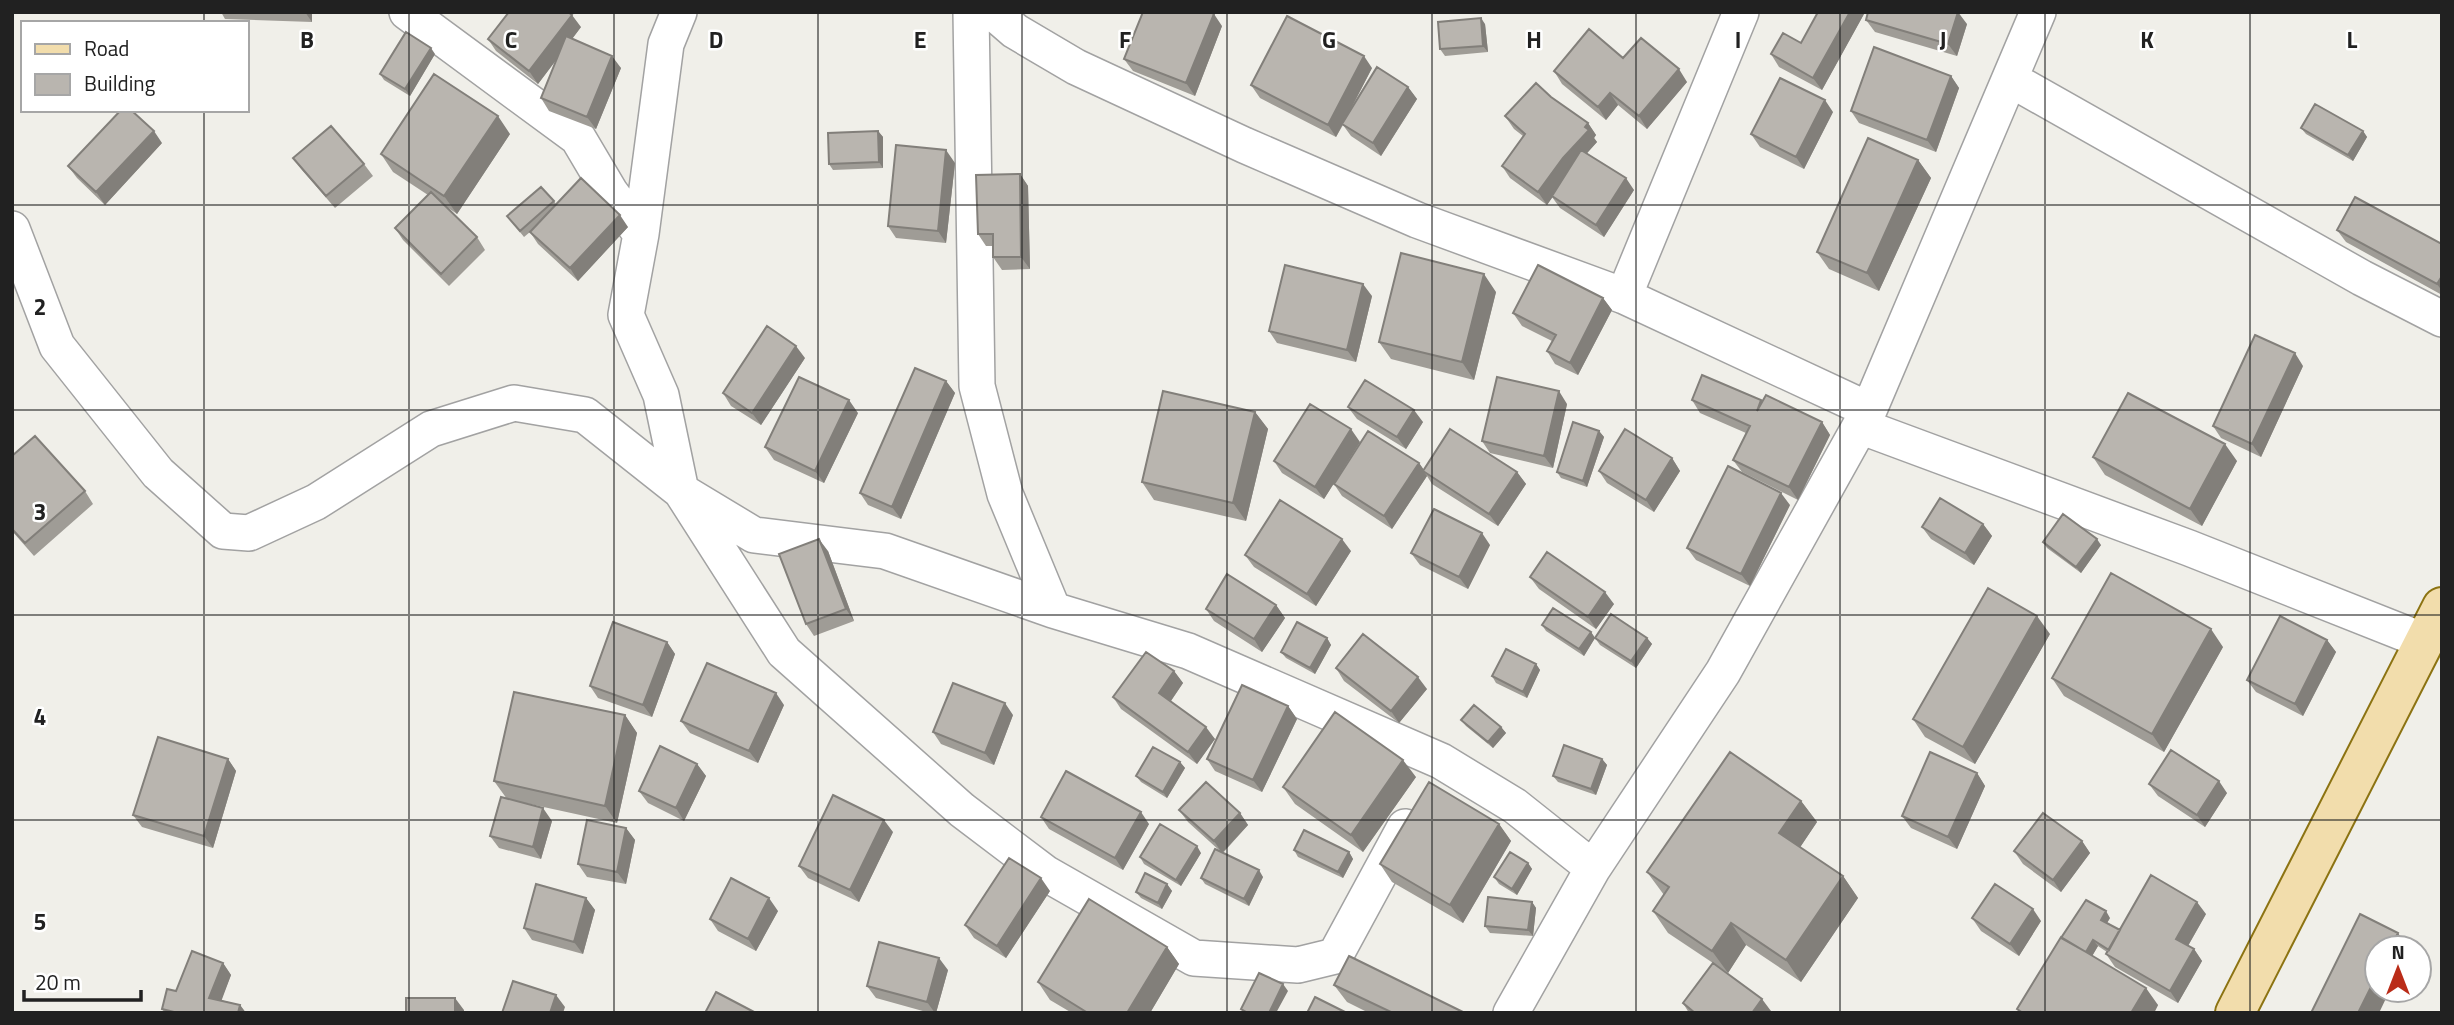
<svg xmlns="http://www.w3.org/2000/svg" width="2454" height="1025" viewBox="0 0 2454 1025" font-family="'Titillium Web',sans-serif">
<rect width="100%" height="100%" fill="#f0efe9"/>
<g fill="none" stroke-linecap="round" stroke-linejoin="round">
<g stroke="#a2a2a2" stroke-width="38">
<path id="minor" d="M407,12L578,138L610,192L641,234
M679,12L666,44L641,234L626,315L661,395L681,491L784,652L962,810L1045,873L1194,958L1298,965L1335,956L1405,827
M971,12L977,386L1005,494L1053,610
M993,12L1015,31L1076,67L1244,145L1417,220L1624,296L1869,410
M2010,79L2362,278L2442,319
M12,229L57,346L158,473L223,531L249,533L316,502L431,429L514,403L585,415L681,491L754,535L885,551L1053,610L1188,651L1441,761L1515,806L1593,868
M1624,296L1741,12
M1860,426L2189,548L2424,641
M1511,1013L1593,868L1723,672L1869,410L2038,12"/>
</g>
<g stroke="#8c7312" stroke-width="42">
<path id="primary" d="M2235,1013L2442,607"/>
</g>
<use href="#minor" stroke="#fff" stroke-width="35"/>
<use href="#primary" stroke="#f2ddac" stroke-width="38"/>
</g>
<path fill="#9f9c96" d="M221,12H312V22L225,19Z
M1864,14L1822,90L1779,67L1771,54L1801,43Z
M1866,20L1967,24L1957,56L1875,32Z
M1485,24L1488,52L1445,56L1440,49Z
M1222,26L1195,96L1133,71L1124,59Z
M581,27L572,39L621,68L596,129L549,111L541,98L557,59L538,84L496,51L488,39Z
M435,54L410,96L384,80L380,74Z
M1623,58L1687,82L1647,129L1618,105L1606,120L1562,84L1554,71Z
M1372,68L1350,111L1408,87L1417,99L1381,156L1351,136L1343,125L1336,137L1260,98L1251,85Z
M1951,76L1959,88L1936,152L1859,123L1851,111Z
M1551,97L1588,123L1596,135L1594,138L1597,142L1587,153L1634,190L1604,237L1560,208L1552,197L1547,205L1510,178L1502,166L1523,136L1514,129L1505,116Z
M1833,112L1804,169L1760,147L1751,134Z
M2301,128L2363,131L2367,137L2353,161L2306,134Z
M878,131L883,137V168L833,170L829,164Z
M510,134L457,214L447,207L477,237L485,250L449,286L403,240L395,228L428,195L393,172L381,154Z
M162,143L105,205L77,178L68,166Z
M293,158L364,164L373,176L335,208L302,170Z
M1918,160L1931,178L1879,291L1829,269L1817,252Z
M955,163L946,243L896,238L888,226Z
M1020,174L1028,186L1030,269L1002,270L993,257V246H986L978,234Z
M554,201L556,204L628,227L578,281L538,244L530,232L524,237L507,216Z
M2337,230L2442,244V295L2346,242Z
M1496,292L1474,380L1391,359L1379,342Z
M1372,296L1356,362L1277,343L1269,331Z
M1603,298L1612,310L1578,375L1555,364L1547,351L1552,341L1522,326L1513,313Z
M805,358L761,425L731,406L723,393Z
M2303,366L2261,457L2221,438L2213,426Z
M946,381L955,393L901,519L868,505L860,493Z
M1692,400L1762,402L1822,422L1830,435L1798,500L1742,472L1733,460L1746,433L1700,413Z
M1567,404L1553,468L1490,453L1482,441Z
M1348,407L1423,422L1406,449L1357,419Z
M1255,412L1268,429L1246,521L1154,500L1142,482Z
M858,413L824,483L774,460L765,447Z
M1599,431L1604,437L1587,487L1561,478L1557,472Z
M1360,442L1324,499L1282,473L1274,461Z
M12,456L85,491L93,504L34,556L12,531Z
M2093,457L2237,461L2202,526L2105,475Z
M1672,458L1680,471L1654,512L1607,483L1599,471Z
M1419,463L1424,470L1517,472L1526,484L1498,526L1432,484L1427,476L1392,529L1342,496L1334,484Z
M1790,505L1750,586L1696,560L1687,548Z
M1983,524L1992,536L1974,565L1931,539L1922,527Z
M2043,542L2101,545L2081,573L2047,548Z
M1490,545L1468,589L1420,565L1411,553Z
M828,551L854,621L814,636L806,624Z
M1351,551L1316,606L1254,567L1245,555Z
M1530,577L1614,604L1596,629L1539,589Z
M1276,605L1285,618L1262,652L1214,621L1206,609Z
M1542,625L1591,632L1595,638L1584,656L1546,631Z
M2050,634L1975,764L1925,737L1913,719Z
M1327,638L1331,645L1315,674L1286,658L1281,652Z
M1595,638H1647L1652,644L1636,668L1600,645Z
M2327,640L2336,652L2303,716L2256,692L2247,680Z
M667,642L675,654L652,717L598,698L590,686Z
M2223,647L2164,752L2064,696L2052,678Z
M1536,664L1540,670L1527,698L1496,683L1492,676Z
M1336,668L1427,689L1399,723L1344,681Z
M1174,671L1183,683L1171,701L1215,739L1197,764L1121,709L1113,697Z
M784,705L758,763L690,733L681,721Z
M1288,706L1297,719L1262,792L1215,771L1207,759Z
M625,715L637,733L617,823L507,799L494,781Z
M1013,715L994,765L941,744L933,732Z
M1461,720L1501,727L1506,733L1493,748L1466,726Z
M228,759L236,771L213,848L142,827L133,815Z
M1602,759L1607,765L1596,795L1558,782L1553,776Z
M1180,762L1185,768L1167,798L1141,782L1136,776Z
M697,764L706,776L684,821L648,803L639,791Z
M1977,773L1985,786L1957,849L1911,828L1902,816Z
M1416,777L1363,852L1295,804L1283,787Z
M2149,784L2227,793L2205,827L2158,796Z
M1801,801L1817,822L1800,847L1843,876L1858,898L1801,982L1746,945L1728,973L1668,933L1653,911L1664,895L1647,872Z
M1179,810L1240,813L1248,825L1223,853L1263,877L1249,906L1205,884L1201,878L1220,851L1188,822Z
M1041,817L1149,824L1123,870L1049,829Z
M552,821L541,859L499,848L490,836Z
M1499,824L1511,841L1463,923L1392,882L1380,864Z
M626,828L635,840L626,884L587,877L578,864Z
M893,832L859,902L808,878L799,866Z
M2082,841L2090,853L2061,892L2023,864L2014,851Z
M1294,850L1349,852L1353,859L1343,878L1298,857Z
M1201,853L1181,886L1144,864L1140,857Z
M1528,863L1532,869L1517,895L1499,884L1494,877Z
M1167,884L1172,891L1162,909L1141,898L1136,892Z
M1050,891L1006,958L974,938L965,925Z
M586,898L595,910L583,954L532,940L524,928Z
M1532,902L1536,908L1533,936L1490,933L1485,926Z
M778,911L756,951L718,931L710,919Z
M2206,914L2188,946L2194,949L2202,961L2178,1003L2115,967L2106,954L2107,952L2098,946L2092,956L2158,1005L2154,1013H2020L2017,1009L2061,938L2110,918L2107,923L2120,930Z
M1972,918L2041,921L2019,956L1981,931Z
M1167,947L1179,964L1150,1013H1072L1050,1000L1038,982Z
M223,963L231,975L221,1000L240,1005L246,1013H165L162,1009L176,991Z
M948,970L936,1013H930L876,998L867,986Z
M1334,985L1465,1013H1369L1347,1002Z
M1683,1003L1771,1011L1770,1013H1689Z"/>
<path fill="#827f7a" d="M305,12H312V22Z
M1850,12H1863L1864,14L1822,90L1813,78Z
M1958,12L1967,24L1957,56L1948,44Z
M1214,14L1222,26L1195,96L1186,83Z
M572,15L581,27L538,84L529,71Z
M1481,18L1485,24L1488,52L1483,46Z
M431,48L435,54L410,96L405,89Z
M612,56L621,68L596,129L587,117Z
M1364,56L1372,68L1336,137L1328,125Z
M1679,69L1687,82L1647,129L1639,116Z
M1951,76L1959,88L1936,152L1927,140Z
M1408,87L1417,99L1381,156L1373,143Z
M1610,93L1618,105L1606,120L1598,107Z
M1825,100L1833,112L1804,169L1796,157Z
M498,116L510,134L457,214L444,196Z
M1588,123L1596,135L1594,138L1597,142L1572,170L1547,205L1538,192Z
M154,131L162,143L105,205L96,192Z
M878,131L883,137V168L879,162Z
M2363,131L2367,137L2353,161L2348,155Z
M946,150L955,163L946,243L938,231Z
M1918,160L1931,178L1879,291L1867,273Z
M1020,174L1028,186L1030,269L1021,257Z
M1626,178L1634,190L1604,237L1596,225Z
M620,215L628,227L578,281L570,268Z
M1484,274L1496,292L1474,380L1462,362Z
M2442,276V291L2437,284Z
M1363,284L1372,296L1356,362L1347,350Z
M1603,298L1612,310L1578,375L1570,363Z
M796,346L805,358L761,425L752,413Z
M2295,353L2303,366L2261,457L2252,444Z
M946,381L955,393L901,519L892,507Z
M1559,391L1567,404L1553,468L1544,456Z
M849,400L858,413L824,483L815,471Z
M1414,410L1423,422L1406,449L1397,437Z
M1255,412L1268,429L1246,521L1233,503Z
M1822,422L1830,435L1798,500L1789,487Z
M1351,429L1360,442L1324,499L1315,487Z
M1599,431L1604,437L1587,487L1583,481Z
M2225,444L2237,461L2202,526L2190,509Z
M1672,458L1680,471L1654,512L1646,500Z
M1419,463L1426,473L1423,471L1427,476L1392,529L1384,516Z
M1517,472L1526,484L1498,526L1489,514Z
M1781,493L1790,505L1750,586L1741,574Z
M1983,524L1992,536L1974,565L1965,553Z
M1482,533L1490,545L1468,589L1459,577Z
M819,539L828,551L854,621L846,609Z
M1342,539L1351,551L1316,606L1307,594Z
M2097,539L2101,545L2081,573L2076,567Z
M1605,592L1614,604L1596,629L1588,617Z
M1276,605L1285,618L1262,652L1254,639Z
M2037,616L2050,634L1975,764L1963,747Z
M2211,629L2223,647L2164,752L2152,734Z
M1591,632L1595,638L1584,656L1579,649Z
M1327,638L1331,645L1315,674L1310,668Z
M1647,638L1652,644L1636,668L1631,661Z
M2327,640L2336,652L2303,716L2295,704Z
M667,642L675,654L652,717L643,705Z
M1536,664L1540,670L1527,698L1523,692Z
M1174,671L1183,683L1168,705L1159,693Z
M1418,677L1427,689L1399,723L1391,711Z
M776,693L784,705L758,763L749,751Z
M1005,703L1013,715L994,765L985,753Z
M1288,706L1297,719L1262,792L1253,780Z
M625,715L637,733L617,823L605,806Z
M1206,727L1215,739L1197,764L1188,752Z
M1501,727L1506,733L1493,748L1488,742Z
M228,759L236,771L213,848L204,836Z
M1602,759L1607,765L1596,795L1591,789Z
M1403,760L1416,777L1363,852L1351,835Z
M1180,762L1185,768L1167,798L1163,792Z
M697,764L706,776L684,821L676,808Z
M1977,773L1985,786L1957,849L1948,837Z
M2219,781L2227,793L2205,827L2197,815Z
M1801,801L1817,822L1795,855L1779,833Z
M543,808L552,821L541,859L533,847Z
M1141,812L1149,824L1123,870L1115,858Z
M1240,813L1248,825L1222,853L1214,841Z
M884,820L893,832L859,902L850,890Z
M1499,824L1511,841L1463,923L1450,905Z
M626,828L635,840L626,884L617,872Z
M2082,841L2090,853L2061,892L2053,880Z
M1197,846L1201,853L1181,886L1176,880Z
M1349,852L1353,859L1343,878L1338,872Z
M1528,863L1532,869L1517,895L1512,889Z
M1259,870L1263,877L1249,906L1244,899Z
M1843,876L1858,898L1801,982L1786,960Z
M1041,878L1050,891L1006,958L997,946Z
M1167,884L1172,891L1162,909L1158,903Z
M586,898L595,910L583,954L574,942Z
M769,898L778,911L756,951L748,939Z
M1532,902L1536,908L1533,936L1528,930Z
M2197,902L2206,914L2185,951L2176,939Z
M2033,909L2041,921L2019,956L2010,944Z
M2106,911L2110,918L2105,926L2101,920Z
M1731,923L1746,945L1728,973L1712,951Z
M2398,933L2408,948H2390Z
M2093,940L2098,946L2091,958L2086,952Z
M1167,947L1179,964L1150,1013H1127Z
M2194,949L2202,961L2178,1003L2170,991Z
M939,958L948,970L936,1013H935L927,1002Z
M223,963L231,975L218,1010L209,998Z
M2377,975V990H2390L2379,1013H2358Z
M1283,984L1288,991L1276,1013H1269Z
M2146,988L2158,1005L2154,1013H2131Z
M556,995L565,1007L563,1013H550Z
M455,998L464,1010V1013H455Z
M1762,999L1771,1011L1770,1013H1752Z
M240,1005L246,1013H238Z"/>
<path fill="#b9b5af" stroke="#827f7a" stroke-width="2" d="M509,12H568L572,15L529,71L488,39Z
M1143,12H1210L1214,14L1186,83L1124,59Z
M1818,12H1850L1813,78L1771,54L1783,33L1801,43Z
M1868,12H1958L1948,44L1866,20Z
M1287,16L1364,56L1328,125L1251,85Z
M1481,18L1483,46L1440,49L1438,22Z
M1589,29L1623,58L1641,38L1679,69L1639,116L1610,93L1598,107L1554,71Z
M406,32L431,48L405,89L380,74Z
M566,36L612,56L587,117L541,98Z
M1874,47L1951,76L1927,140L1851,111Z
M1377,67L1408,87L1373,143L1342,124Z
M434,74L498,116L444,196L381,154Z
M1780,78L1825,100L1796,157L1751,134Z
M1536,83L1551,97L1588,123L1585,127L1589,130L1563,158L1538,192L1502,166L1525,134L1505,116Z
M2315,104L2363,131L2348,155L2301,128Z
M121,110H131L154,131L96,192L68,166Z
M331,126L364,164L326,196L293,158Z
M878,131L879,162L829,164L828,133Z
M1868,138L1918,160L1867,273L1817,252Z
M896,145L946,150L938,231L888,226Z
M1581,150L1626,178L1596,225L1552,196Z
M1020,174L1021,257H993V234H978L976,175Z
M581,178L620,215L570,268L530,232Z
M541,187L554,201L520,231L507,216Z
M431,192L477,237L441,274L395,228Z
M2355,197L2442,244V276L2437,284L2337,230Z
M1401,253L1484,274L1462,362L1379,342Z
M1285,265L1363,284L1347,350L1269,331Z
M1538,265L1603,298L1570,363L1547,351L1556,335L1513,313Z
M767,326L796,346L752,413L723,393Z
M2255,335L2295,353L2252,444L2213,426Z
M915,368L946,381L892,507L860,493Z
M1702,375L1761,400L1757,411L1766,395L1822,422L1789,487L1733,460L1750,426L1692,400Z
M799,377L849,400L815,471L765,447Z
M1497,377L1559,391L1544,456L1482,441Z
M1365,380L1414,410L1397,437L1348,407Z
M1163,391L1255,412L1233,503L1142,482Z
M2128,393L2225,444L2190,509L2093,457Z
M1310,404L1351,429L1315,487L1274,461Z
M1573,422L1599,431L1583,481L1557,472Z
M1450,429L1517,472L1489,514L1423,471Z
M1625,429L1672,458L1646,500L1599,471Z
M1368,431L1419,463L1384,516L1334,484Z
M35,436L85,491L25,543L12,529V456Z
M1728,466L1781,493L1741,574L1687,548Z
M1940,498L1983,524L1965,553L1922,527Z
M1280,500L1342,539L1307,594L1245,555Z
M1434,509L1482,533L1459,577L1411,553Z
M2063,514L2097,539L2076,567L2043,542Z
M819,539L846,609L806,624L779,554Z
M1547,552L1605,592L1588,617L1530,577Z
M2111,573L2211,629L2152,734L2052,678Z
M1227,574L1276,605L1254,639L1206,609Z
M1988,588L2037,616L1963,747L1913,719Z
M1553,608L1591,632L1579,649L1542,625Z
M1611,614L1647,638L1631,661L1595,638Z
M2280,616L2327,640L2295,704L2247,680Z
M613,622L667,642L643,705L590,686Z
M1297,622L1327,638L1310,668L1281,652Z
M1363,634L1418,677L1391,711L1336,668Z
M1506,649L1536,664L1523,692L1492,676Z
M1146,652L1174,671L1159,693L1206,727L1188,752L1113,697Z
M707,663L776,693L749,751L681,721Z
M953,683L1005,703L985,753L933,732Z
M1242,685L1288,706L1253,780L1207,759Z
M514,692L625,715L605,806L494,781Z
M1474,705L1501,727L1488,742L1461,720Z
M1335,712L1403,760L1351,835L1283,787Z
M158,737L228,759L204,836L133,815Z
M1564,745L1602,759L1591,789L1553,776Z
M660,746L697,764L676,808L639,791Z
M1153,747L1180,762L1163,792L1136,776Z
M2171,750L2219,781L2197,815L2149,784Z
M1730,752L1801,801L1779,833L1843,876L1786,960L1731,923L1712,951L1653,911L1669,887L1647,872Z
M1930,752L1977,773L1948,837L1902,816Z
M1066,771L1141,812L1115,858L1041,817Z
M1206,782L1240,813L1214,841L1179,810Z
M1429,782L1499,824L1450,905L1380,864Z
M833,795L884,820L850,890L799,866Z
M501,797L543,808L533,847L490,836Z
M2043,813L2082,841L2053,880L2014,851Z
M587,820L626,828L617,872L578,864Z
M1160,824L1197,846L1176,880L1140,857Z
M1304,830L1349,852L1338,872L1294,850Z
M1215,849L1259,870L1244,899L1201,878Z
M1510,852L1528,863L1512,889L1494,877Z
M1009,858L1041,878L997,946L965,925Z
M1145,873L1167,884L1158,903L1136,892Z
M2151,875L2197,902L2176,939L2194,949L2170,991L2106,954Z
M731,878L769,898L748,939L710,919Z
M536,884L586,898L574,942L524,928Z
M1995,884L2033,909L2010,944L1972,918Z
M1488,897L1532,902L1528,930L1485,926Z
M1089,899L1167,947L1127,1013H1088L1038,982Z
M2086,900L2106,911L2101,920L2120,930L2109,950L2093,940L2086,952L2061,938Z
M2360,914L2398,933L2390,948H2377V975L2358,1013H2311Z
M2061,937L2146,988L2131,1013H2023L2017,1009Z
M879,942L939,958L927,1002L867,986Z
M192,951L223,963L209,998L240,1005L238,1013H178L162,1009L167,989L176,991Z
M1349,956L1465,1013H1393L1334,985Z
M1713,963L1762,999L1752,1013H1695L1683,1003Z
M1259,973L1283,984L1269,1013H1248L1241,1009Z
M513,981L556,995L550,1013H502Z
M716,992L756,1013H705Z
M1315,997L1347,1013H1307Z
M406,998H455V1013H406Z"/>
<path fill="none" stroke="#212121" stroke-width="2" stroke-opacity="0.55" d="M204,12V23M409,12V1013M614,12V1013M818,12V1013M1022,12V1013M1227,12V1013M1432,12V1013M1636,12V1013M1840,12V1013M2045,12V1013M2250,12V1013M204,110V1013M12,205H2442M12,410H2442M12,615H2442M12,820H2442"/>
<g font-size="23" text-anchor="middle" font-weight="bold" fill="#212121" stroke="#fff" stroke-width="5" stroke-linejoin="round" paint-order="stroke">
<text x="307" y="48">B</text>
<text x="511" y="48">C</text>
<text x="716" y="48">D</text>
<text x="920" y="48">E</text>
<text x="1125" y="48">F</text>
<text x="1329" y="48">G</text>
<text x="1534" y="48">H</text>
<text x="1738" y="48">I</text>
<text x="1943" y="48">J</text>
<text x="2147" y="48">K</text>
<text x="2352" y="48">L</text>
<text x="40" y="315">2</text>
<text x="40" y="520">3</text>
<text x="40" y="725">4</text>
<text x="40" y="930">5</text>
</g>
<rect width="2454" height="1025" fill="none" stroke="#212121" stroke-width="28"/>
<rect x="21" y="21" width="228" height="91" fill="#ffffff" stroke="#a6a6a6" stroke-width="2"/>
<rect x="35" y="44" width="35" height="10" fill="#f2ddac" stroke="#a6a6a6" stroke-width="2"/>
<text x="84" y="56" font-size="21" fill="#212121">Road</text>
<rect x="35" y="74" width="35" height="21" fill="#b9b5af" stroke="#a6a6a6" stroke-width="2"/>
<text x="84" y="91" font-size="21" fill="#212121">Building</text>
<g transform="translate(2398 969)"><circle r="33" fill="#ffffff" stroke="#a6a6a6" stroke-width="2"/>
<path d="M0-5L12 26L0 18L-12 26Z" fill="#ba2c18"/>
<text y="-10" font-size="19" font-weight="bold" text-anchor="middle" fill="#212121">N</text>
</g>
<path d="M24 990v10h117v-10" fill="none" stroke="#212121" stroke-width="3.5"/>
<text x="35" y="990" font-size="21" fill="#212121" stroke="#ffffff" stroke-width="5" paint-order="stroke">20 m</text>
</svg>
